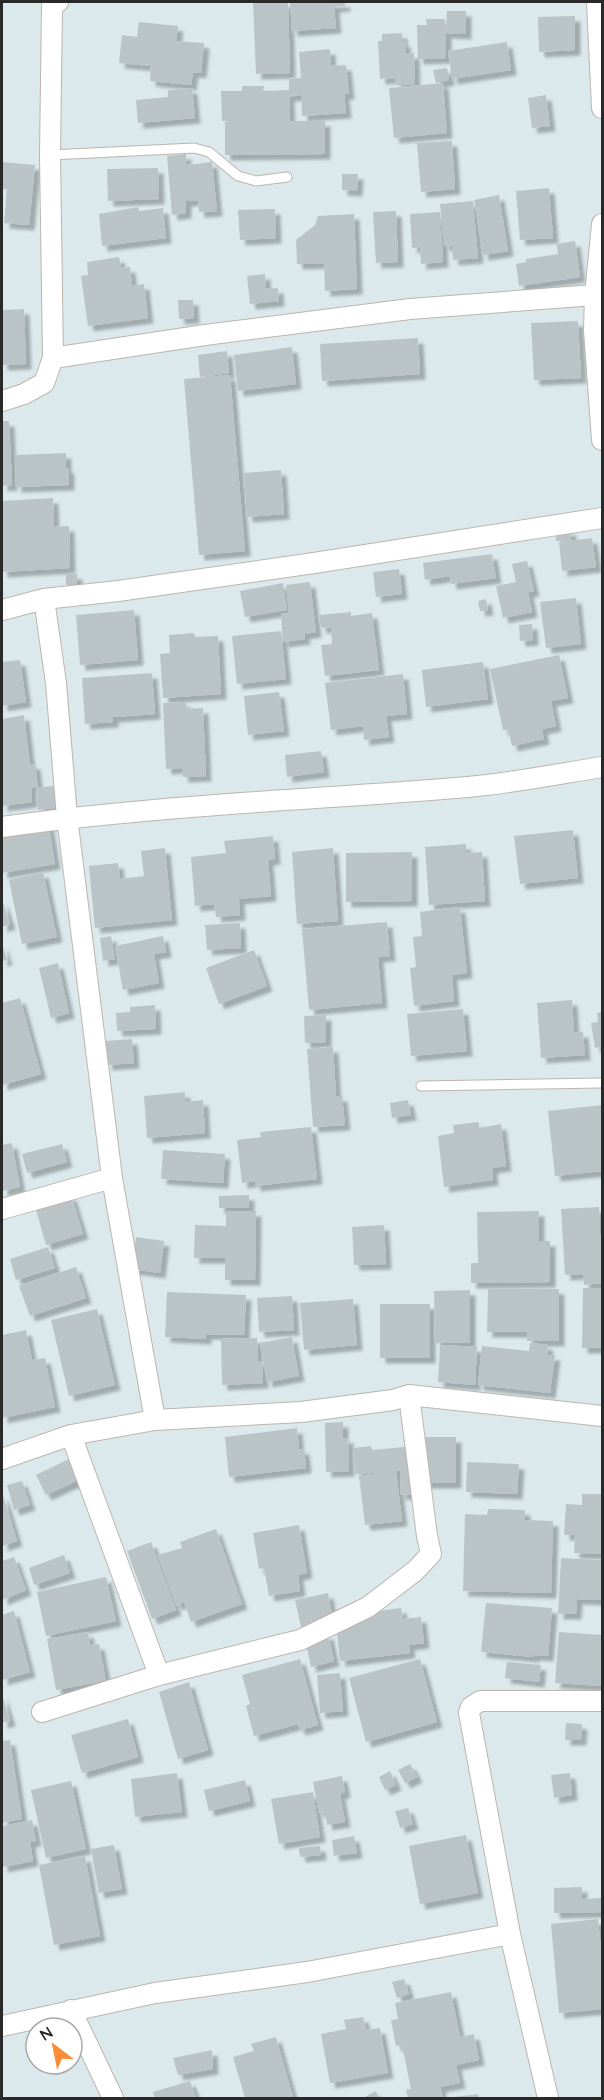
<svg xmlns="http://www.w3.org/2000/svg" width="604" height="2100" viewBox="0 0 604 2100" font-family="Quicksand,sans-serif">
<defs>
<filter id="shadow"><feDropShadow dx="5.5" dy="5.5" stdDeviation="1.5" flood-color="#0004"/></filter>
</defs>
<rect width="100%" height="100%" fill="#dbe9ec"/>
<path fill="#bac4c7" filter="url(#shadow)" d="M253,2H288L290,73L256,74Z
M290,2H345V6L334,7L336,28L292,31Z
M447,11H466V34L446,33V58L418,59L417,25H427L426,19H445L446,29Z
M575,16V50L539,52L538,17Z
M139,22L178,26L176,41L204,43L201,73L193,72L191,85L150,81L151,66L119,63L122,35L137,37Z
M402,33V42L405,41L406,54L414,53L415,84L396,85L395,78L380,79L378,41H382V34Z
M507,42L511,70L452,79L448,51Z
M330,49L331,66L346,65L349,94H344L346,113L302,116L301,95L289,96L290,121H325V154L225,155V122L248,121H222L221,91H242V86H264L263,91L289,90V79L301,78L299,52Z
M447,68L449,80L436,83L433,70Z
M443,83L447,133L394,138L389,88Z
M192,88L195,118L138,123L136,100L168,97V90Z
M546,95L550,126L532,128L528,98Z
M452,141L455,189L421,192L417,143Z
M186,154V165L212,162L217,211L199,212L198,200L186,201V213L172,215L167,156Z
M2,162L35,165L29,225L4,223L7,189H2Z
M158,168L159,199L108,201L107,169Z
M342,174H358L357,191L342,190Z
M549,188L553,238L520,240L516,191Z
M499,195L508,251L483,255L474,200Z
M473,201L478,258L453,260L452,245L444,246L440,204Z
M138,207L139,211L163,208L166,238L102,246L99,214Z
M275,209L276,238L240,240L238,210Z
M396,211L398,262L376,263L373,212Z
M440,212L443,262L421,264L420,247L412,248L410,214Z
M354,214L357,289L325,291L324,263L297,264L296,240L315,225L318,216Z
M575,241L580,277L519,286L516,264L526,262V259L558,254L557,244Z
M119,257L121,268L130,267L132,286L144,284L148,318L88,326L81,276L88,275L87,262Z
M265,274L266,289L278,288L279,301L250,304L247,276Z
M178,300H193L194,318L179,319Z
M24,309L26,364L2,365V310Z
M578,321L581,378L534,380L531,323Z
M418,338L420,374L322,381L320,344Z
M292,347L296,384L238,391L234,355Z
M227,351L229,373L200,377L198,355Z
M230,375L245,551L199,555L184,379Z
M2,421H9L12,485L2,486Z
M66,453V468H69V485L16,487L15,455Z
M281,470L284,514L247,517L244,473Z
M53,498L54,527L69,526L70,568L2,572V501Z
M571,530V540L556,541L555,531Z
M592,538L596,567L562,571L559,542Z
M492,554L496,578L451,584L450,576L425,580L423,563Z
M527,561L534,591L528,592L532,612L503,618L496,586L516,582L512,564Z
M399,569L402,594L376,597L373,572Z
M66,574H77V585H66Z
M310,582L316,632L304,634L305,639L283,642L281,614L289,613L286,585Z
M283,583L287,610L245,617L240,591Z
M576,598L581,644L546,648L540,602Z
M486,599L488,610L480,611L478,601Z
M134,610L138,660L80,665L76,615Z
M351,612V616L372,613L379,670L325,676L321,645L332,644L331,627L321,628L319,615Z
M532,624L533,640L520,641L519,625Z
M281,631L286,679L237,684L232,636Z
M194,633L195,637L218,636L221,694L163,698L160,654L170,653L169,635Z
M559,655L568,698L551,701L556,726L542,729L544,739L512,746L508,729L503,730L490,669Z
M20,660L26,702L2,706V662Z
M483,662L488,699L426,707L422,670Z
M152,673L155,714L113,717V722L85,724L82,678Z
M403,674L407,714L386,716L389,737L364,740L363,726L331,730L325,683Z
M279,692L284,731L248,735L244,696Z
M186,702L187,709L203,708L206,776L183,777L182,768L166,769L163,703Z
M24,715L30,764H35L38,788L59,785L62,807L38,810L36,788H31L32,802L2,806V719Z
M321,751L324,772L287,777L285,755Z
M48,821L55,864L2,873V829Z
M573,830L578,878L520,884L514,836Z
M273,836L275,859L268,860L271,896L239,899L240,915L216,917L214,904L195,906L191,857L226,853L224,841Z
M466,844V853L482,852L485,901L429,905L425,847Z
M165,848L172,920L95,928L89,866L118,863L120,879L144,876L141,851Z
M333,848L338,921L297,924L292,852Z
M412,852V901L346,902V853Z
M43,872L57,937L22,944L9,880Z
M2,899L10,924L2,927Z
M460,907L467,973L452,975L454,1001L414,1006L410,968L416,967L413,937L422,936L420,912Z
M387,922L390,956L378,957L382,1003L309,1010L302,929Z
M240,923L241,948L207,950L205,925Z
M111,936L115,959L103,961L100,938Z
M163,936L166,952L154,954L159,983L123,990L115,946Z
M2,943L7,960L2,961Z
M254,950L267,986L219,1004L206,968Z
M58,963L69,1013L51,1018L39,968Z
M20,998L41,1074L2,1085V1003Z
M572,1000L574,1033L583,1032L585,1055L541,1058L537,1003Z
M155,1005L156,1029L117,1031L116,1013L130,1012V1007Z
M463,1009L467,1051L411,1056L407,1014Z
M602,1012V1046L595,1048L591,1023L598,1022L597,1013Z
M326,1015V1042L305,1043L304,1016Z
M132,1039L134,1063L107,1065L105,1041Z
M333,1047L336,1096H342L345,1125L313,1127L307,1049Z
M185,1092V1102L203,1100L205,1133L147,1138L144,1096Z
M408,1100L411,1115L392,1118L390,1103Z
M602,1105V1171L555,1176L548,1111Z
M479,1122V1128L501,1124L506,1166L492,1168L493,1180L444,1187L438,1136L454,1133L453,1125Z
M311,1127L317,1179L255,1186V1181L242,1183L237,1140L261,1137L260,1132Z
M12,1143L20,1187L2,1191V1145Z
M62,1144L67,1162L27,1173L22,1154Z
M163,1150L225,1154L223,1183L161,1179Z
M71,1195L83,1234L46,1245L35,1206Z
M249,1195V1208H219V1196Z
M599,1207L602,1283L584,1285L583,1274L565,1275L561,1209Z
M226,1211H256L255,1280H225V1258H194L195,1225L226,1226Z
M539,1211V1241H550V1282L471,1283V1263H478L477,1212Z
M384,1225L386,1264L354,1265L352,1227Z
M136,1237L164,1241L160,1273L132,1269Z
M48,1247L55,1268L16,1280L10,1259Z
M76,1267L86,1298L30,1316L19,1286Z
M583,1288H602V1348H582Z
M488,1289H559V1341H527V1332H487Z
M470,1290V1343H435L434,1291Z
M167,1292L246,1295L244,1335L206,1334V1339L165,1337Z
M292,1296L294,1330L259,1332L257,1298Z
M353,1299L357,1345L304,1350L300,1303Z
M380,1304H430V1358H380Z
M97,1309L115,1385L69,1396L51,1320Z
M26,1330L32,1360L45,1358L55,1407L2,1418V1335Z
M292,1337L299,1376L267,1382L260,1343Z
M257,1338L258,1361H262L263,1383L222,1385L221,1339Z
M530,1343L548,1345L547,1355H555L550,1393L478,1385L482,1346L529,1351Z
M440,1345L477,1347L475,1385L438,1382Z
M343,1422V1438H348L349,1471L326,1472L325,1423Z
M297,1428L299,1449H304L306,1468L229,1477L225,1437Z
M425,1437H456V1483H425Z
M371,1446L372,1450L416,1446L417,1469L396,1471L402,1521L365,1525L359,1476L389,1472L355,1474L353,1448Z
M69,1459L78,1480L46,1495L36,1475Z
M467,1462L519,1464L517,1494L466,1492Z
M401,1471L417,1472L416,1495L400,1494Z
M22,1481L30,1505L14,1510L7,1485Z
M582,1494H602V1554L574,1553L575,1535H564L566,1504L582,1505Z
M2,1495H3L17,1541L2,1546Z
M488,1509L525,1510V1520L553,1521L551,1593L463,1591L465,1514L487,1515Z
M299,1525L307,1573L298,1575L300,1591L269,1596L264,1568L259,1569L253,1533Z
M216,1529L242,1604L191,1622L184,1602L176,1605L158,1555L182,1548L180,1542Z
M151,1542L176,1610L152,1619L127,1551Z
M64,1555L70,1573L34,1585L29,1568Z
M14,1557L26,1590L2,1600V1561Z
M561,1558L602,1560V1600L577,1599L576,1614H558Z
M106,1577L116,1621L46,1636L37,1592Z
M328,1593L333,1621L301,1627L295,1600Z
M486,1603L552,1608L548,1656L534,1655V1657L481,1652Z
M401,1608L403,1619L421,1617L424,1643L409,1645L410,1653L340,1661L336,1624L364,1620V1613Z
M14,1611L30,1672L2,1680V1615Z
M88,1632L90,1645L99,1644L106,1681L56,1690L47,1639Z
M559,1632L602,1635V1686L555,1683Z
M328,1634L334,1661L311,1667L305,1639Z
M300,1659L318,1725L300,1730L298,1724L254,1736L246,1706L250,1704L242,1675Z
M420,1659L437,1722L366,1742L349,1678Z
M507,1662L541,1665L539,1682L505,1678Z
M340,1673L343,1711L320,1713L317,1675Z
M189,1682L208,1750L178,1759L159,1692Z
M2,1694L10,1721L2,1723Z
M128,1719L138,1757L82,1773L71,1735Z
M566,1723L582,1724L581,1740H565Z
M10,1740L22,1819L2,1823V1741Z
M410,1764L417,1777L405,1783L398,1770Z
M390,1771L396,1785L385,1790L379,1777Z
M177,1773L182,1812L135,1817L131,1779Z
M570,1773L572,1795L554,1798L551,1775Z
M342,1776L345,1792L340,1794L345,1822L327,1825L325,1811L319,1813L313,1782Z
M245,1780L250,1801L209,1811L204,1790Z
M71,1781L86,1849L46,1858L31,1790Z
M313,1792L320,1837L279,1844L271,1799Z
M408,1808L413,1824L400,1828L395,1811Z
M32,1820L36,1841L30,1842L33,1861L2,1867V1826Z
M466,1835L478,1893L420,1904L409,1846Z
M354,1836L357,1853L334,1856L332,1840Z
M114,1845L122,1889L99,1893L91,1849Z
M320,1846L321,1855L300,1857L299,1848Z
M85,1856L100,1936L54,1945L39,1865Z
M582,1887V1899L602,1898V1912L554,1913V1888Z
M598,1919L602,1960V2009L559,2013L551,1924Z
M404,1979L409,1994L397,1998L392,1982Z
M451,1992L460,2037L474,2034L479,2060L456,2065L460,2083L440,2087L443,2098H408L406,2090L411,2089L402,2045L396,2046L391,2020L398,2019L395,2003Z
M363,2017L366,2030L380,2028L388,2073L330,2083L321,2034L346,2029L344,2020Z
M276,2037L293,2097L245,2098L233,2057L254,2051L251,2044Z
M212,2050L213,2069L178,2075L173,2058Z
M190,2081L196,2098H155L153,2092Z
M375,2091L380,2098H364Z
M478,2094L479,2098H454V2097Z"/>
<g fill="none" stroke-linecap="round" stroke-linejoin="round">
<g stroke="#bdb5af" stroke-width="11">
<path id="lane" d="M50,155L194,148L209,152L238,176L256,181L287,177
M421,1086L602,1083"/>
</g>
<g stroke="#bdb5af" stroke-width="22">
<path id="street" d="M597,2L602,108
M602,224L595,295L594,330L602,440
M53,358L50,155L52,5L58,2
M2,401L24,394L44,383L53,358L205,335L410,309L595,295
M44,599L56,683L67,817L112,1178L155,1420
M2,610L44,599L118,591L314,563L602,518
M2,827C156,805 312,800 468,787C513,783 558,774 602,767
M2,1209L112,1178
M71,1435L159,1675
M2,1459L71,1435L155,1420L301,1412L393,1400L409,1395L602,1416
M42,1712L159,1675L300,1640L368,1607L415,1571L431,1554L427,1536L409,1395
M71,2010L113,2098
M2,2026L155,1993L307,1972L510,1934
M548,2098L510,1934L469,1713L471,1707L480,1701H602"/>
</g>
<use href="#lane" stroke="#fff" stroke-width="9"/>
<use href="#street" stroke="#fff" stroke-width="20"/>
</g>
<rect width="604" height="2100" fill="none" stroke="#292929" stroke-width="6"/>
<g transform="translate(54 2046) rotate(328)"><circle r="28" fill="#ffffff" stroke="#a9a9a9" stroke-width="1.5"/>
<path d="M0-4.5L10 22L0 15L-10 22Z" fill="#fc8d37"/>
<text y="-9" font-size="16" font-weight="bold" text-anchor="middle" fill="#292929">N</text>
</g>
</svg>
